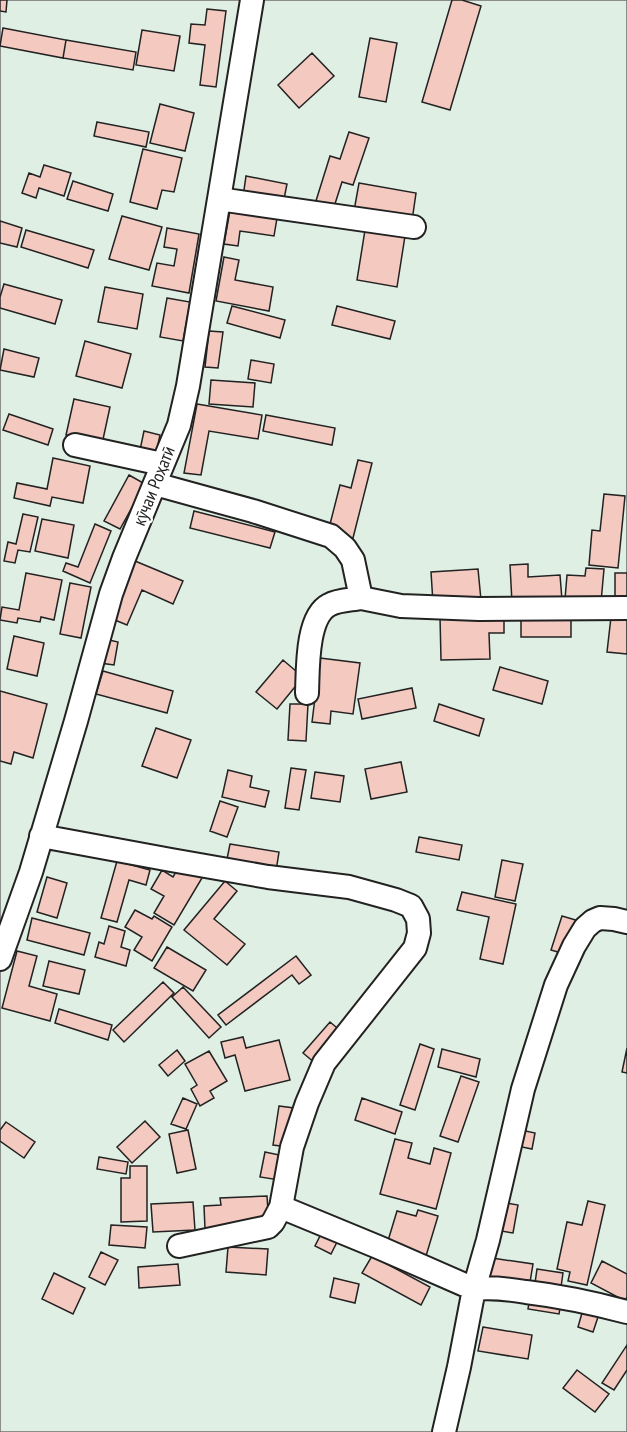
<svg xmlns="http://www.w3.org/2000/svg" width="627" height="1432" viewBox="0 0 627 1432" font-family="'PT Sans Narrow',sans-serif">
<rect width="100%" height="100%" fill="#fff"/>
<path fill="#e0efe3" stroke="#6f6f6f" stroke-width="1.5" d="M0,0H627V1432H0Z"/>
<path fill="#f3c9c0" stroke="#222" stroke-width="1.5" d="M0,0H7L6,12L0,11Z
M452,0H462L481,6L450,110L422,102Z
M207,9L226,11L216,87L200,85L205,45L189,43L191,24L205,25Z
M3,28L66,40L63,58L0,46Z
M142,30L180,36L174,71L136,65Z
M370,38L397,43L386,102L359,97Z
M66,40L136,52L133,70L63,58Z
M312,53L334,76L299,108L278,85Z
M160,104L194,113L185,151L150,143Z
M97,122L149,132L146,147L94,136Z
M349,132L369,138L353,185L342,182L333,210L315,204L330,156L340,159Z
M143,149L182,158L174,192L162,190L157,209L130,202Z
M44,165L71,173L64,196L39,188L36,198L22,193L29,173L40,177Z
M246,176L287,184L283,204L243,197Z
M73,181L113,194L108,211L67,199Z
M359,183L416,193L412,221L354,211Z
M230,210L277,218L274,236L240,231L238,246L224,244Z
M122,216L162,227L149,270L109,259Z
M0,221L22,228L17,247L0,243Z
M167,228L199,234L189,293L152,286L157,263L174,266L177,249L164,247Z
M26,230L94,250L88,268L21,247Z
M365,230L405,236L397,287L357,280Z
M224,257L239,260L235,280L273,287L269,311L216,301Z
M4,284L62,300L55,324L0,308V297Z
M105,287L143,294L137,329L98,322Z
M167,298L190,302L183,341L160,337Z
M232,306L285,320L280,338L227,323Z
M337,306L395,321L390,339L332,325Z
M209,331L223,332L218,368L205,367Z
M85,341L131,354L122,388L76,376Z
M4,349L39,358L34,377L0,370Z
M251,360L274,364L271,383L248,379Z
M211,380L255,383L253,407L209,404Z
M74,399L110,407L102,444L66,435Z
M197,404L262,415L258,439L209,431L201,475L184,473Z
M9,414L53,429L48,445L3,430Z
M266,415L335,428L332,445L263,431Z
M144,431L160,435L156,454L140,450Z
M53,458L90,466L83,503L52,497L50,506L14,498L17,483L47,489Z
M358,460L372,463L353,538L328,532L340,485L351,488Z
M129,475L145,484L120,529L104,521Z
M604,494L625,496L618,568L589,565L592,530L600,531Z
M194,511L275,532L270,548L190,528Z
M23,514L38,517L30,552L18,550L15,563L4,561L8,542L16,544Z
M42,519L74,525L68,558L35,551Z
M95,524L111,531L90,583L63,571L66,563L78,567Z
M135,561L183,581L173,604L142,590L127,625L110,618Z
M528,564V577L560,575L562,600L512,603L510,565Z
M586,568L604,569L601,602L565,599L567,575L585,576Z
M478,569L481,600L433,603L431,572Z
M26,573L62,580L54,620L41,617L40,622L18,618L17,623L0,620L2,607L19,610Z
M615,573H627V603H615Z
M70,583L91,587L81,638L60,634Z
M571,615V637H521V616Z
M504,616V633H489L490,659L441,660L440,617Z
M611,617L627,619V654L607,652Z
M14,636L44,643L37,676L7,669Z
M105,639L118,642L114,665L100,663Z
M320,658L360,663L353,714L331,711L330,724L312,722Z
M283,660L303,677L277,709L256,692Z
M500,667L548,681L542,704L493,690Z
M103,671L173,691L167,713L96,694Z
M412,688L416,708L362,719L358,699Z
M0,691L47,704L33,758L14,752L11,764L0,761Z
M290,704H308L306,741L288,740Z
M439,704L484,719L479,736L434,721Z
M156,728L191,740L177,778L142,766Z
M401,762L407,792L371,799L365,769Z
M291,768L306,770L299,810L285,808Z
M228,770L252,776L250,787L269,791L265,807L222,797Z
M315,772L344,776L340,802L311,798Z
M220,801L238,807L227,837L210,831Z
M419,837L462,845L459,860L416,852Z
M230,844L279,852L275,877L225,869Z
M502,860L523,864L515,901L495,897Z
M117,861L150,870L146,885L129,880L117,922L101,918Z
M180,865L202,878L174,925L154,913L164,896L151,889L162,870L173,877Z
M47,877L67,883L57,918L37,912Z
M225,881L237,891L214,919L245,944L227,965L184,930Z
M462,892L516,904L503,964L480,959L489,917L457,910Z
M135,910L152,919L154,916L172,927L152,961L134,950L142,937L125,927Z
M562,916L579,921L568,955L551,950Z
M32,918L90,933L84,955L27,940Z
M109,926L125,931L121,947L130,950L126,966L95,957L99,942L104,944Z
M167,947L206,970L193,991L154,968Z
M17,951L37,956L29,986L57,994L50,1021L2,1008Z
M296,956L311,975L299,984L292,975L226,1025L218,1015Z
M49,961L85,970L79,994L43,986Z
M163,982L174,993L124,1042L113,1030Z
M183,987L221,1027L209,1038L172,997Z
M59,1009L112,1025L108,1040L55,1023Z
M330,1022L342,1032L315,1063L303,1053Z
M243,1037L246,1048L279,1040L290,1080L245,1091L235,1055L225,1058L221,1042Z
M420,1044L434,1049L415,1110L400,1105Z
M627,1048V1073L622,1072Z
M442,1049L480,1059L476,1077L438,1067Z
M177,1050L185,1061L168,1076L159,1065Z
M209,1051L227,1081L210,1091L214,1098L200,1106L191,1089L197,1085L185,1064Z
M461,1076L479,1082L458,1142L440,1136Z
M183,1098L197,1104L186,1129L171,1124Z
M362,1098L402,1112L395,1134L355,1120Z
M279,1106L294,1108L288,1147L273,1145Z
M145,1121L160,1137L132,1163L117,1147Z
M6,1122L35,1142L24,1158L0,1141V1130Z
M188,1130L196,1169L177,1173L169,1134Z
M521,1130L535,1133L532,1149L517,1146Z
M395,1139L412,1143L408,1158L430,1164L434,1148L451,1153L436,1209L380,1194Z
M265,1152L284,1156L279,1180L260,1177Z
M99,1157L128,1162L126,1174L97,1169Z
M130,1166H147V1221L121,1222V1178H130Z
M267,1196L269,1226L205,1229L204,1206L221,1205L220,1198Z
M588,1201L605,1205L587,1285L568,1281L570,1272L557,1269L567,1222L582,1225Z
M193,1202L195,1230L153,1232L151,1204Z
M506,1203L518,1205L513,1233L501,1231Z
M418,1210L438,1216L426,1256L387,1244L397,1211L416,1216Z
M111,1225L147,1227L145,1248L109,1245Z
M321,1234L337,1242L331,1254L315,1246Z
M228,1247L268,1249L266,1275L226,1272Z
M101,1252L118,1260L105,1285L89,1277Z
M372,1256L430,1287L421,1305L362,1273Z
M492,1258L533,1264L529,1288L488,1282Z
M602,1261L627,1274V1297L625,1301L591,1283Z
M178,1264L180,1285L139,1288L138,1267Z
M537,1269L563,1273L560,1294L534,1290Z
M54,1273L85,1288L73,1314L42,1299Z
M334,1278L359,1284L355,1303L330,1297Z
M530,1297L561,1302L559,1314L528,1309Z
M584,1306L600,1311L593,1332L578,1327Z
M483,1327L532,1335L528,1359L478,1351Z
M627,1345V1370L614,1390L602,1383Z
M577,1370L609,1394L595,1412L563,1388Z"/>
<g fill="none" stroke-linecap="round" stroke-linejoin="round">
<g stroke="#222" stroke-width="26">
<path id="minor" d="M219,199L414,227
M75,445L162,464
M155,484L253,511L331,536L345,548L353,560L361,598L401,606L479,609L627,608
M307,693C308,671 306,617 329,605C338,600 351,600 361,598
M41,836L171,860L268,877L349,887L396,900L411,906L418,919L419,933L415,948L324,1063L307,1103L292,1147L281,1207L378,1247L474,1289L459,1367L444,1432
M627,922L614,919L600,918L593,921L585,928L574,946L556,985L523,1089L488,1240L474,1289C492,1287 508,1289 526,1292C560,1296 593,1303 627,1312
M0,959L31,872L76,721L111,594L124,558L179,425L188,386L252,0
M179,1246L268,1227L273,1222L281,1207"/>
</g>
<use href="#minor" stroke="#fff" stroke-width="22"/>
</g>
<g text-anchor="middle" stroke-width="4.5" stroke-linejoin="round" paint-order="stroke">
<g font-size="18" fill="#222" stroke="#fff">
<text transform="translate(154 486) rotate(-68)" y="6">кӯчаи Роҳатӣ</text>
</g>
</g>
</svg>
